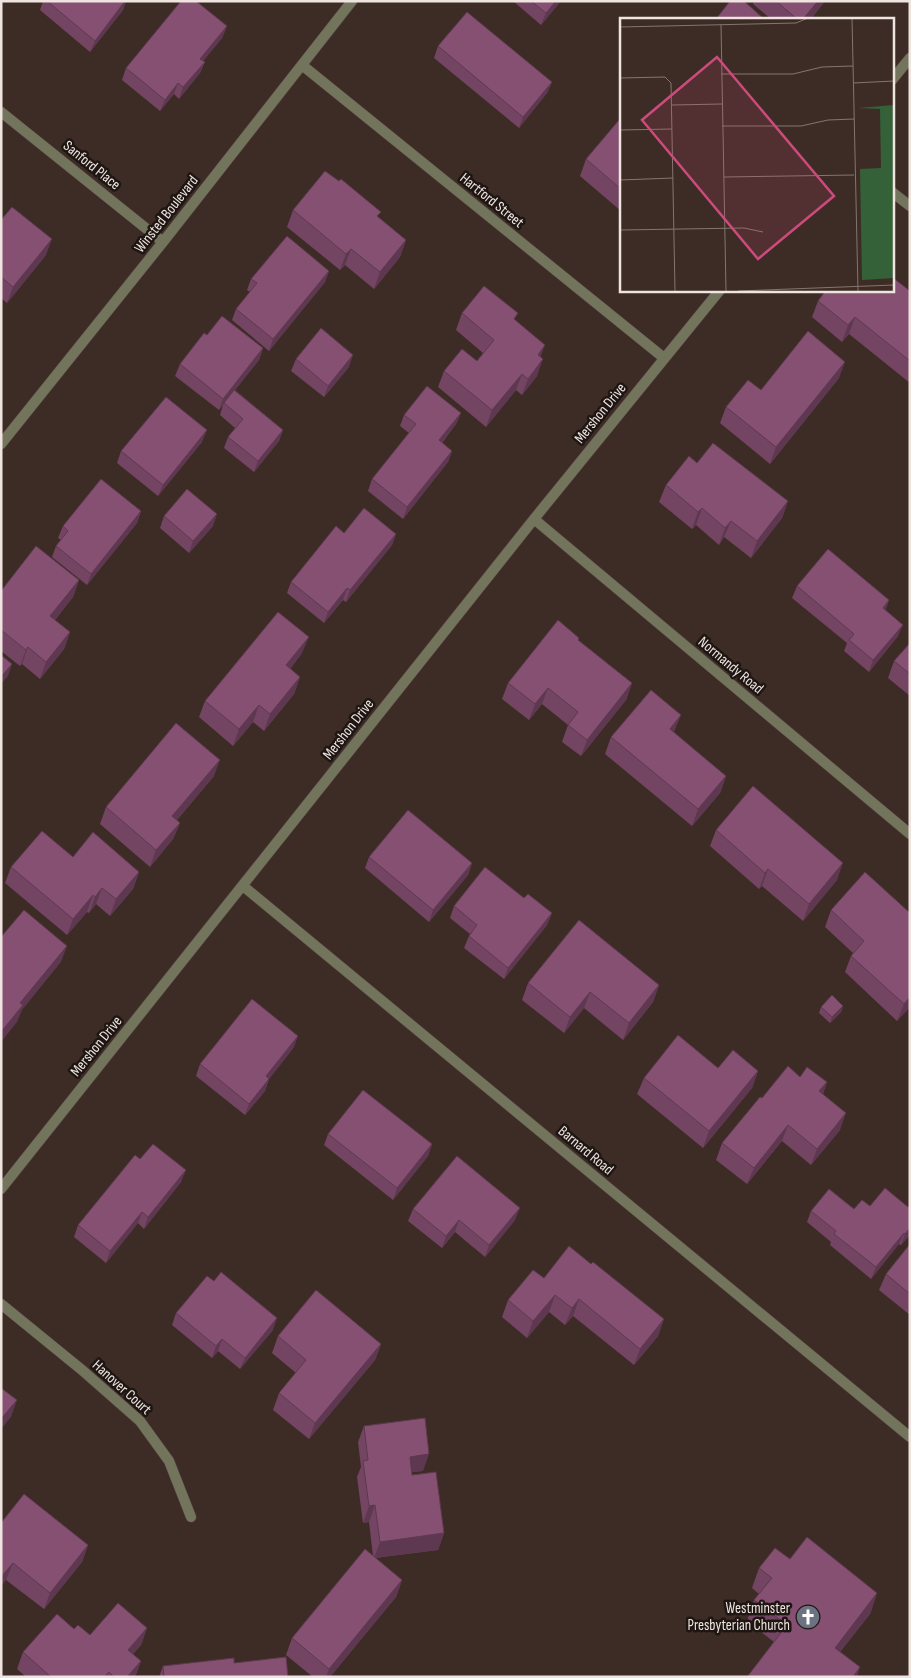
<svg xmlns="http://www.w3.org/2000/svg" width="911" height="1678" viewBox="0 0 911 1678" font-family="'Sofia Sans Condensed',sans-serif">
<rect width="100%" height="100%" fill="#3d2c25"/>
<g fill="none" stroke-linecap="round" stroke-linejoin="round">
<g stroke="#594943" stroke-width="11">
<path id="street" d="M302,65L664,358
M892,80L910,58
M1,112L163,242
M892,192L910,206
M1,444L163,242L352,1
M534,519L910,834
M243,886L910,1437
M1,1189L534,519L720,290
M1,1304L82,1370L140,1421L169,1461L191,1517"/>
</g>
<use href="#street" stroke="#72755c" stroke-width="10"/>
</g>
<path fill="#734562" d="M43,1H126L123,10L90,52L40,10Z
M513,1H561L541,25Z
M754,1H825L811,19H771L753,4Z
M227,26L222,38L203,61L205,62L200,73L179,99L174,94L160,111L122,80L126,68Z
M438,46L552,82L547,93L519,128L434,58Z
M621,122V211L580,176L586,159Z
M293,210L378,218L406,240L400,257L374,289L345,265L340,270L287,227Z
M1,220L46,255L7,303L1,298Z
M329,271L325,282L269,351L232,320L236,309L250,292L247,290L251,279Z
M910,291V383L849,334L842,342L812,317L818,301L869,292Z
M462,313L515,320L541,357L537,376L522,395L516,390L486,427L438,387L444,371L477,361L483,353L456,330Z
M207,335L263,348L259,360L235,390L283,430L279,441L254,472L224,448L228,437L235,428L220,415L223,405L219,410L175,376L180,364Z
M296,359L349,367L324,397L291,371Z
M839,378L770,464L720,423L726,407L761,390Z
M461,413L456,424L442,443L452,451L448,462L403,519L368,491L372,479L409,433L400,426L404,415Z
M202,442L158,496L117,463L121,451Z
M697,463L788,501L782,518L751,558L724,537L719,545L696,525L692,529L659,502L666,485Z
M141,511L137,523L87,585L52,557L56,546L61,540L58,538L63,526Z
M164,516L213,526L189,553L160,528Z
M344,533L396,534L392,545L346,602L343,600L324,623L287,593L291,582Z
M79,580L73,597L55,620L70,632L64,649L40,679L22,664L20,666L1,651V591Z
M797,586L889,600L885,610L898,636L869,672L844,651L847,643L792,598Z
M578,640L632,683L626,700L581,756L562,742L568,725L542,704L529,720L502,699L508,683Z
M910,643V696L888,678L894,661Z
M302,653L290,669L300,677L294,694L264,731L253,722L233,746L199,717L205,701Z
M674,732V733L726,776L720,793L692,826L605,754L611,737Z
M214,776L177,820L180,823L173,839L150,867L100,824L106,807Z
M716,830L837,880L803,921L762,886L759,889L710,846Z
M73,857L139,872L133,889L110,916L96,904L89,913L87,912L67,935L5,883L11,867Z
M369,857L472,863L468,875L429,922L365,868Z
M524,898L552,913L547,925L504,979L464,948L469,936L470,934L450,918L454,906Z
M831,910L910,913V1007L897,1021L845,972L851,956L853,953L825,927Z
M528,983L659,985L653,1002L623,1040L584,1008L564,1033L522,1000Z
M843,1006L841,1012L830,1023L819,1013L821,1007Z
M294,1047L269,1079L265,1091L245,1115L196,1076L200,1064Z
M718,1068L758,1071L752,1088L703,1148L637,1094L644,1078Z
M800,1077L827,1082L823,1094L840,1130L811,1165L782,1141L747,1184L716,1160L722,1143L762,1098Z
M328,1134L432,1144L428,1156L393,1200L324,1145Z
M140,1159L181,1182L144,1229L138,1223L106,1263L74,1237L78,1225Z
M870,1206L908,1207L910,1206V1235L901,1245L899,1244L871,1279L830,1245L831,1242L807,1222L811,1211L854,1209Z
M413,1209L515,1220L485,1257L455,1232L442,1248L408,1221Z
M910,1244V1315L879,1290L886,1274Z
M591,1264L664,1319L658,1336L634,1365L573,1316L565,1325L549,1312L527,1338L502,1317L508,1300L544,1278Z
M176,1313L273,1330L240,1369L218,1351L212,1358L172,1325Z
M278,1336L381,1344L375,1360L309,1439L273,1410L279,1393L296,1373L272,1353Z
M364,1426L423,1471L412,1472V1475L444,1533L438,1550L375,1558L402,1580L396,1597L330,1677H313L286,1655L292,1638L373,1556L369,1522L363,1523L357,1477L361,1467L358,1442Z
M24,1494L88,1545L82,1562L44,1609L6,1580Z
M790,1559L877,1593L870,1614L840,1652L774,1642L747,1621L754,1600L759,1594L752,1588L759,1568Z
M147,1628L141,1645L133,1654L141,1661L135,1677H26L17,1669L23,1652L74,1629L90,1635Z
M234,1663L288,1677H159L163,1666Z"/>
<path fill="#5e3850" d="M125,1H126L123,10L90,52L95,41Z
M556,1H561L541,25L546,13Z
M818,1H825L811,19H803Z
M227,26L222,38L196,70L200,59Z
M205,62L200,73L179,99L183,87Z
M552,82L547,93L519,128L523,117Z
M178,83L174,94L160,111L165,100Z
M52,239L46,255L7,303L13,287Z
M406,240L400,257L374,289L380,272Z
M351,249L345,265L340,270L346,254Z
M329,271L325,282L269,351L273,339Z
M855,317L849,334L842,342L848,325Z
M545,345L539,361L538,355Z
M263,348L259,360L219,410L223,399Z
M353,355L349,367L324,397L328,386Z
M543,359L537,376L522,395L528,379Z
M845,362L839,378L770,464L776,447Z
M522,374L516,390L486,427L492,410Z
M461,413L456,424L434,452L439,440Z
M207,430L202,442L158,496L163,485Z
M283,430L279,441L254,472L258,461Z
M452,451L448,462L403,519L407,507Z
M788,501L782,518L751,558L757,541Z
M702,508L696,525L692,529L698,512Z
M141,511L137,523L87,585L91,574Z
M217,514L213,526L189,553L193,541Z
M731,521L724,537L719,545L725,528Z
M396,534L392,545L346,602L350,590Z
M79,580L73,597L44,633L50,616Z
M347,588L343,600L324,623L328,612Z
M889,600L885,612L883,608Z
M903,625L898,636L869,672L873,660Z
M70,632L64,649L40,679L46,662Z
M309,637L302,653L280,681L286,665Z
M28,647L22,664L20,666L26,650Z
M12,664L8,676L1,684V677Z
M300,677L294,694L264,731L270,714Z
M632,683L626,700L581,756L587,740Z
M548,688L542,704L529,720L535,704Z
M259,705L253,722L233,746L239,729Z
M681,715L674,732L664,746L670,729Z
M220,760L214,776L166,833L172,816Z
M726,776L720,793L692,826L698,809Z
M180,823L173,839L150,867L156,850Z
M472,863L468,875L429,922L433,910Z
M843,863L837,880L803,921L809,904Z
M768,869L762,886L759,889L765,873Z
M139,872L133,889L110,916L116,899Z
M102,888L96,904L89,913L95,897Z
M93,895L87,912L67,935L73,919Z
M552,913L547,925L504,979L508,968Z
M67,946L61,962L22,1010L17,1022L1,1042V1032L20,1003Z
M659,985L653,1002L623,1040L629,1023Z
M590,992L584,1008L564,1033L570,1017Z
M910,997V1007L897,1021L904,1004Z
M843,1006L841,1012L830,1023L832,1017Z
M298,1036L294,1047L262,1088L266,1076Z
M758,1071L752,1088L703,1148L709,1131Z
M269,1079L265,1091L245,1115L249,1104Z
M827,1082L821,1099L819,1091Z
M846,1113L840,1130L811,1165L817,1149Z
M788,1125L782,1141L747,1184L754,1168Z
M432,1144L428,1156L393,1200L397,1188Z
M186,1170L181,1182L144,1229L148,1217Z
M520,1208L515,1220L485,1257L489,1245Z
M142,1212L138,1223L106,1263L110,1251Z
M459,1220L455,1232L442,1248L446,1236Z
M910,1228V1235L901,1245L905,1234Z
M904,1233L899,1244L871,1279L876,1267Z
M555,1295L549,1312L527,1338L533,1321Z
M579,1299L573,1316L565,1325L572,1308Z
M277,1318L273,1330L240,1369L245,1358Z
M664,1319L658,1336L634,1365L640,1349Z
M222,1339L218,1351L212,1358L216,1346Z
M381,1344L375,1360L309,1439L315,1423Z
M17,1400L11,1417L1,1429V1419Z
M429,1454L423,1471L404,1473L410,1457Z
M375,1505L369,1522L363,1523L369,1506Z
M444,1533L438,1550L374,1558L380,1542Z
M88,1545L82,1562L44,1609L50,1593Z
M13,1563L6,1580L1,1586V1577Z
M402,1580L396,1597L330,1677H326L329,1669Z
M877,1593L870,1614L827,1668L835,1648Z
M147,1628L141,1645L122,1666L128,1650Z
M141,1661L135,1677H127Z
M860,1667L857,1677H853Z"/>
<path fill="#865072" stroke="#5e3850" d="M47,1H125L95,41Z
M181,1H196L227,26L200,59L205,62L183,87L178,83L165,100L126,68Z
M531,1H556L546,13Z
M730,1H744L764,19H716Z
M776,1H818L803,19H797Z
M467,12L552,82L523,117L438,46Z
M619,120L621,122V189L586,159Z
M325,171L339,181L341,179L381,212L377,216L406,240L380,272L351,249L346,254L293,210Z
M12,207L52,239L13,287L1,277V220Z
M287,236L329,271L273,339L236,309L257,283L251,279Z
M892,277L910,291V361L855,317L848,325L818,301L826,290H866L869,292L870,290H892Z
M484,286L518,313L514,319L545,345L538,355L543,359L528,379L522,374L492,410L444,371L462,349L477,361L494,340L462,313Z
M222,316L263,348L223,399L180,364L204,333L207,335Z
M321,328L353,355L328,386L296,359Z
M808,331L845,362L776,447L726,407L748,380L761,390Z
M427,386L461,413L439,440L452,451L407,507L372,479L416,424L404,415Z
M234,390L283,430L258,461L228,437L243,419L224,403Z
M166,397L207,430L163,485L121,451Z
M713,443L788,501L757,541L731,521L725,528L702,508L698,512L666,485L689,456L697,463Z
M101,479L141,511L91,574L56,546L68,531L63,526Z
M187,489L217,514L193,541L164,516Z
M364,508L396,534L350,590L347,588L328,612L291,582L336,526L344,533Z
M36,546L79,580L50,616L70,632L46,662L28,647L26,650L1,630V591Z
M828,549L889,600L883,608L903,625L873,660L849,640L854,634L797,586Z
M278,612L309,637L286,665L300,677L270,714L259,705L239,729L205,701Z
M558,620L579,638L578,640L632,683L587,740L568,725L578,712L548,688L535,704L508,683Z
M910,643V674L894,661Z
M1,655L12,664L1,677Z
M651,690L681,715L670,729L726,776L698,809L611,737Z
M176,723L220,760L172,816L180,823L156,850L106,807Z
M753,786L843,863L809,904L768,869L765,873L716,830Z
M408,810L472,863L433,910L369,857Z
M42,831L73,857L93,832L139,872L116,899L102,888L95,897L93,895L73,919L11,867Z
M485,867L524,898L528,894L552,913L508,968L469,936L477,925L454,906Z
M865,872L910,913V997L904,1004L851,956L864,941L831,910Z
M24,910L67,946L20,1003L23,1005L1,1032V937Z
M579,920L659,985L629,1023L590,992L570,1017L528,983Z
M832,995L843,1006L832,1017L821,1007Z
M252,999L298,1036L266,1076L269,1079L249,1104L200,1064Z
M678,1035L718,1068L733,1050L758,1071L709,1131L644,1078Z
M788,1066L800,1077L807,1067L827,1082L819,1091L846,1113L817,1149L788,1125L754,1168L722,1143L760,1097L762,1098Z
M363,1090L432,1144L397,1188L328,1134Z
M153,1144L186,1170L148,1217L142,1212L110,1251L78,1225L135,1155L140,1159Z
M457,1156L520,1208L489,1245L459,1220L446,1236L413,1209Z
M885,1188L908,1207L910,1206V1228L905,1234L904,1233L876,1267L834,1234L836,1231L811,1211L829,1189L854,1209L862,1200L870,1206Z
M910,1244V1294L886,1274Z
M569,1246L591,1264L593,1262L664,1319L640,1349L579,1299L572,1308L555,1295L533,1321L508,1300L533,1270L544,1278Z
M221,1272L277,1318L245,1358L222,1339L216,1346L176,1313L207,1276L214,1281Z
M316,1290L381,1344L315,1423L279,1393L306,1360L278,1336Z
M1,1388L17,1400L1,1419Z
M425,1418L429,1454L410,1457L412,1475L436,1472L444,1533L380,1542L375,1505L369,1506L363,1461L368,1460L364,1426Z
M24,1494L88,1545L50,1593L13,1563L1,1577V1523Z
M807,1537L877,1593L835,1648L860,1667L853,1677H747L787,1625L754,1600L772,1578L759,1568L775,1548L790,1559Z
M365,1549L402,1580L329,1669L292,1638Z
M118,1603L147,1628L128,1650L141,1661L127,1677H114L109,1672L104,1677H51L23,1652L57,1614L74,1629L78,1625L90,1635Z
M286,1657L288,1677H164L163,1666L234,1658V1663Z"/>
<defs>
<g id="church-disc" transform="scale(1.25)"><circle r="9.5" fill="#6b7280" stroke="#1e1613"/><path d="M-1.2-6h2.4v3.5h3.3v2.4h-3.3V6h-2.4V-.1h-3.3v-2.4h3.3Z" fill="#fff"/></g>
</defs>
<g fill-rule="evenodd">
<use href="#church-disc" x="808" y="1617"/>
</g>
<g text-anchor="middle" stroke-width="5" stroke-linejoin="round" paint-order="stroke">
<g font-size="15" fill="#efe4df" stroke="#1e1613">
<text transform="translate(92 165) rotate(39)" y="5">Sanford Place</text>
<text transform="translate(492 200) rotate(39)" y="5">Hartford Street</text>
<text transform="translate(166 214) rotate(-52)" y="5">Winsted Boulevard</text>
<text transform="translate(600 413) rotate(-51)" y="5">Mershon Drive</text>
<text transform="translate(731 665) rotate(40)" y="5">Normandy Road</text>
<text transform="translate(348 729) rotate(-52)" y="5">Mershon Drive</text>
<text transform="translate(96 1046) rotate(-51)" y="5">Mershon Drive</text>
<text transform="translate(586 1150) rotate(40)" y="5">Barnard Road</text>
<text transform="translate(122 1387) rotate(42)" y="5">Hanover Court</text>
</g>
<g font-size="15" fill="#efe4df" stroke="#1e1613" text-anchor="end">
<text x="790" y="1613">Westminster<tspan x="790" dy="17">Presbyterian Church</tspan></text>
</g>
</g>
<g transform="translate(620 18)">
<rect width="274" height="274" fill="#3d2c25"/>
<path d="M274,87V260L242,262L240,151L261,150L260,91L238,90Z" fill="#356138"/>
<path fill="none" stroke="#84766f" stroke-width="1" d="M232,0L238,273M101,7L106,273M0,9L176,5L188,0M101,56H173L202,49L233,48M0,60L45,59L51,65L55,273M233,65L274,63M52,87L102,86M102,108H181L208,102L234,101M0,112L52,111M104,159L234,157M0,162L53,160M0,212L124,210L143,214M118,273L274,267"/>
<path fill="#cd4b7c" fill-opacity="0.15" stroke="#cd4b7c" stroke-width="2.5" d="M97,39L214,178L138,241L22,102Z"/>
<rect width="274" height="274" fill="none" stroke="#efe4df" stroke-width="2.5"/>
</g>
<rect width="911" height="1678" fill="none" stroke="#efe4df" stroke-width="5"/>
</svg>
